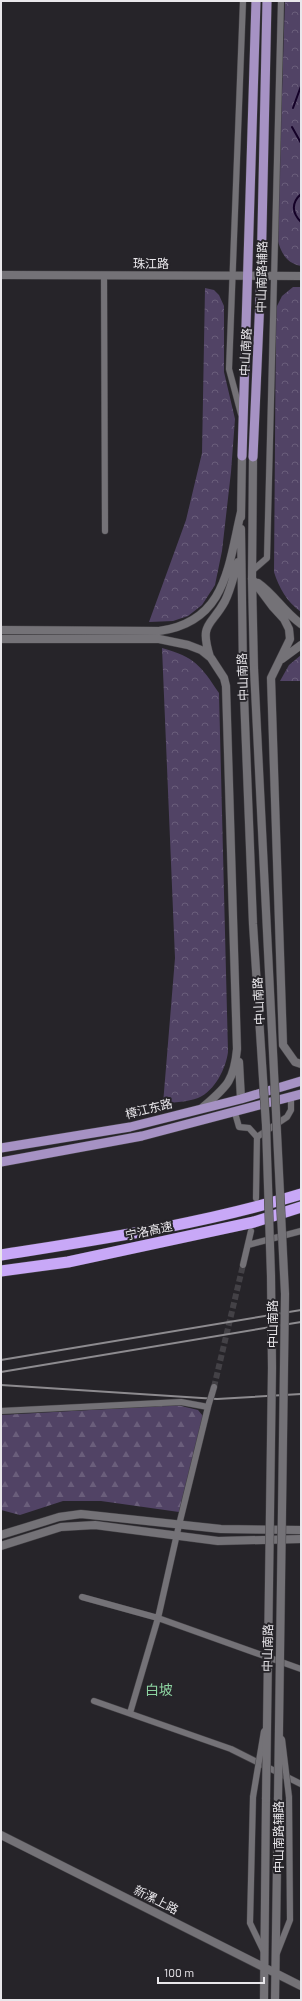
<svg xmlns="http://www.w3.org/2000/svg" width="302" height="2001" viewBox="0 0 302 2001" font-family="Barlow,'Noto Sans SC',sans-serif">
<defs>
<pattern id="forest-firs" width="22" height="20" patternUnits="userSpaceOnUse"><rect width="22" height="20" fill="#514365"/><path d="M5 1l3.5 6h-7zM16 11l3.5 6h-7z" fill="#6a5e7b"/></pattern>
<pattern id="park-crowns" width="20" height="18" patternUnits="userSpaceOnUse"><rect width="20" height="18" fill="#514365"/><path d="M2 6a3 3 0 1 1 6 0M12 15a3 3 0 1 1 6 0" fill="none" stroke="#6a5e7b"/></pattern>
</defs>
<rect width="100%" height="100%" fill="#262429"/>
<path fill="url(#forest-firs)" d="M177,1405L198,1410L203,1416L179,1512L101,1501H63L20,1515L1,1510V1415Z"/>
<path fill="url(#park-crowns)" d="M285,1H301V266C286,263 281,253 277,238Z
M293,287H301V612C287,602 279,588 274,572L276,308L282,296Z
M205,288L214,290L219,295L224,306V372L235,419L231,472L222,551L215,585L202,605L188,616L173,621L149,622L186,520L202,453Z
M162,648C195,657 201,666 219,693L228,1052C226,1068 215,1091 198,1098C188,1102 174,1102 163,1104L175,958Z
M301,655V681H280L289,665Z"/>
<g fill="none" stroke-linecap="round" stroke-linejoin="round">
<path stroke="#140127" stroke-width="2" d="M293,108L301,86
M292,127L301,143
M301,194C291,203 292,213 301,222"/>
<path stroke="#434146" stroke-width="6" stroke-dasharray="6 3" stroke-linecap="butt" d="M214,1387L243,1265"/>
<g stroke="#434145" stroke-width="7">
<path id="street" d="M104,276L105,531
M241,414L229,369L243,1
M252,571L267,558L281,1
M235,1113L239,1127L249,1128L257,1137L287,1117L291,1110V1098
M256,1198L257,1137
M248,1245L301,1231
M243,1265L251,1231
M212,1394L214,1387
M1,1411L181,1402L208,1407
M82,1597L158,1618L301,1669
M94,1701L231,1749L301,1784
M130,1713L158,1618L179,1525L209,1403
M253,1797L250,1923L264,1952
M277,1953L290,1920L289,1797"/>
</g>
<g stroke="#434145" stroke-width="9">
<path id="secondary" d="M1,275L301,276
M253,457L252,579L254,669
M241,517L242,456
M241,529L243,670
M252,579L273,607L284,619L289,629L290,639L271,678L283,1045L295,1062L301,1064
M258,583C275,595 283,611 301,624
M1,630L159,631C226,622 228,567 241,512
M1,639H159L188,645L201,650L211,658L224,678L226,686L237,1049C234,1082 226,1087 202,1108
M210,657C199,622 211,627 225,601C231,589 234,574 238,562
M282,659L301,645
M239,1062L241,1099
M1,1535L59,1517L81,1514L221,1529L301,1530
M1,1546L61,1527L95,1525L218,1541L301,1539
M1,1835L301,1986
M264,2000L266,1799
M275,2000L278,1799"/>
</g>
<g stroke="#434145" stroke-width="10">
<path id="primary" d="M242,456L256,1
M253,457L261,276L267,1
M1,1148L130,1127L241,1099L301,1081
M1,1162L142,1136L301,1094"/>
</g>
<g stroke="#434145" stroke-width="12">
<path id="highway" d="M1,1255C101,1239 204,1224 301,1194
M1,1271L68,1262L254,1222L301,1207"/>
</g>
<use href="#street" stroke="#747277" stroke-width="6"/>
<use href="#secondary" stroke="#747277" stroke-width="8"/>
<use href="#primary" stroke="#a692c4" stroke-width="9"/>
<use href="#highway" stroke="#c8a8f7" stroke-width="11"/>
<path stroke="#8d8b8f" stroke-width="2" d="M1,1360L301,1310
M1,1372L301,1322
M1,1385L217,1399L301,1394"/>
<g stroke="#434145" stroke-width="7" stroke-linecap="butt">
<path id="street-bridge" d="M209,1403L212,1394
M282,1739L289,1797
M253,1797L264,1731"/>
</g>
<g stroke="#434145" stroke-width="9" stroke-linecap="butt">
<path id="secondary-bridge" d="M254,669L285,1294L278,1799
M243,670L253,924L266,1125L271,1276L272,1368L266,1799"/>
</g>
<use href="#street-bridge" stroke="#747277" stroke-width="6"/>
<use href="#secondary-bridge" stroke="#747277" stroke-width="8"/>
</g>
<g text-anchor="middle" stroke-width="4" stroke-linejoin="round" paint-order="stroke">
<g font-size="12" fill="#e9e7eb" stroke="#262429">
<text x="151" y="268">珠江路</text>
<text transform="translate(262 277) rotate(-89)" y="4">中山南路辅路</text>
<text transform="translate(246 352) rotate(-87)" y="4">中山南路</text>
<text transform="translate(243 677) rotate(-92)" y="4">中山南路</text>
<text transform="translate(259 1001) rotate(-93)" y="4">中山南路</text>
<text transform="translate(149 1109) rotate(-14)" y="4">樟江东路</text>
<text transform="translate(149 1231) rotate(-12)" y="4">宁洛高速</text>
<text transform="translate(273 1324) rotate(-90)" y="4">中山南路</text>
<text transform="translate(268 1648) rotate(-89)" y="4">中山南路</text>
<text transform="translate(279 1837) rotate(-90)" y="4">中山南路辅路</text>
<text transform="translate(156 1900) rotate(27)" y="4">新漯上路</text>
</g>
<g font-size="14" fill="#8dd3a1" stroke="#262429">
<text x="159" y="1695">白坡</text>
</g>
</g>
<rect width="302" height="2001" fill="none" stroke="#e9e7eb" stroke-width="4"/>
<path d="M158 1977v6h106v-6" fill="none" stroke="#e9e7eb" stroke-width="2"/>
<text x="164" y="1977" font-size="12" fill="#e9e7eb" stroke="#262429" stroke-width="3" paint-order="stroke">100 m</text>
</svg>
